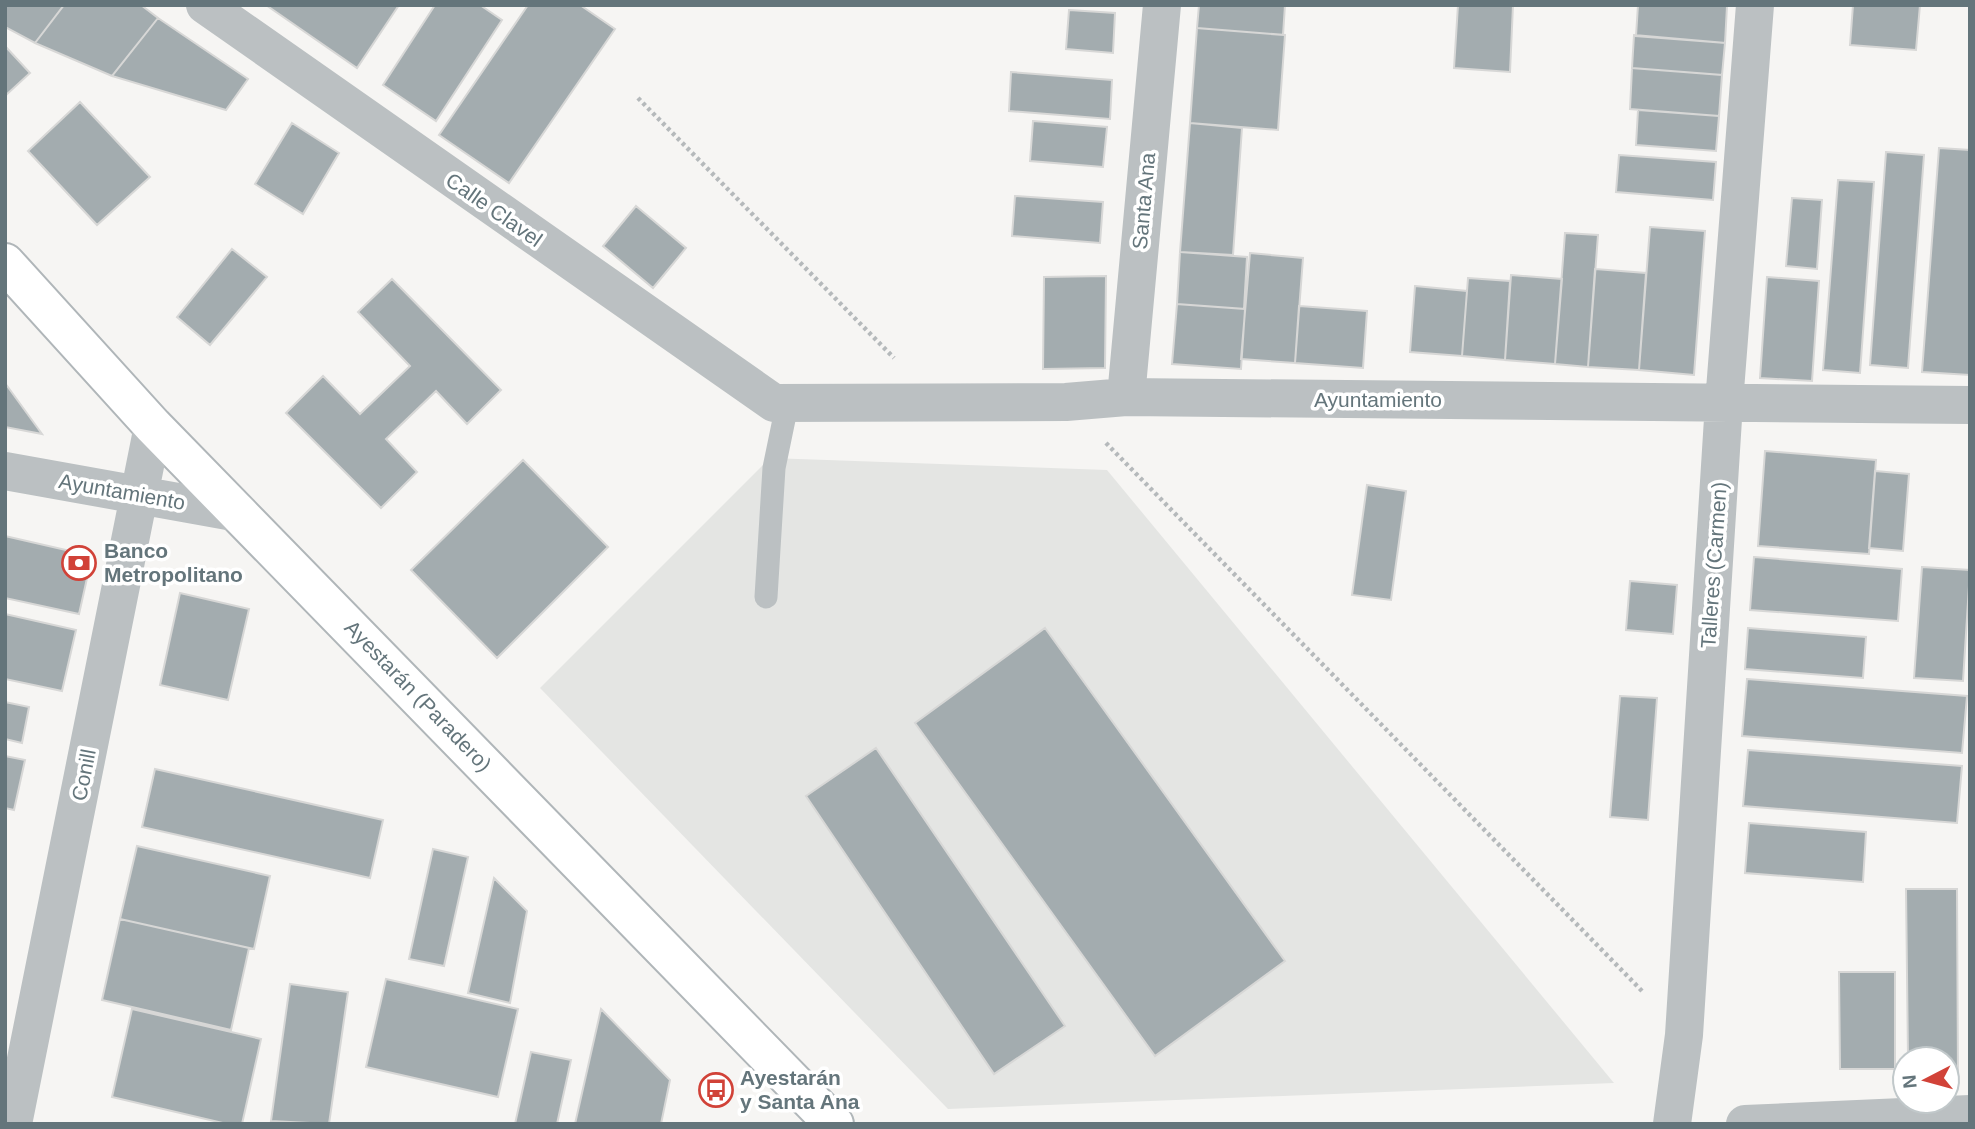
<svg xmlns="http://www.w3.org/2000/svg" width="1975" height="1129" viewBox="0 0 1975 1129" font-family="Helvetica,sans-serif">
<rect width="100%" height="100%" fill="#f6f5f3"/>
<path fill="#e4e5e3" d="M770,458L1107,470L1614,1083L948,1109L540,688Z"/>
<path fill="#a3acaf" stroke="#d7d7d6" stroke-width="2" d="M5,5H64L35,43L5,27Z
M64,5H141L158,18L112,76L35,43Z
M266,5H399L357,68Z
M435,5H480L502,20L436,121L383,85Z
M528,5H580L615,29L509,183L439,135Z
M1199,5H1285L1283,35L1197,28Z
M1458,5H1513L1510,72L1454,68Z
M1638,5L1727,6L1725,43L1636,36Z
M1853,5H1920L1916,50L1850,45Z
M1069,10L1115,13L1113,53L1066,49Z
M158,18L248,79L226,110L112,76Z
M1197,28L1285,35L1278,130L1190,123Z
M1634,35L1725,43L1722,75L1632,68Z
M5,46L30,73L5,96Z
M1632,68L1722,75L1719,116L1630,109Z
M1011,72L1112,80L1110,119L1009,111Z
M80,102L150,177L97,225L28,151Z
M1638,110L1719,116L1716,151L1636,145Z
M1033,121L1107,127L1103,167L1030,161Z
M292,123L339,153L303,214L255,184Z
M1190,123L1242,128L1233,255L1180,252Z
M1939,148L1970,150V375L1922,372Z
M1886,152L1924,155L1908,368L1870,365Z
M1619,155L1716,162L1713,200L1616,192Z
M1838,180L1874,182L1860,373L1823,370Z
M1015,196L1103,202L1100,243L1012,236Z
M1792,198L1822,200L1817,269L1786,266Z
M636,206L686,248L653,288L603,246Z
M1650,227L1705,231L1694,375L1639,370Z
M1565,233L1598,235L1588,367L1555,364Z
M232,249L267,277L210,345L177,317Z
M1180,252L1247,257L1244,309L1177,304Z
M1250,253L1303,258L1295,363L1241,359Z
M1595,269L1646,273L1639,370L1588,367Z
M1511,275L1562,279L1555,364L1505,360Z
M1106,276L1105,368L1043,369L1044,277Z
M1767,277L1819,281L1812,381L1760,378Z
M1468,278L1510,281L1505,360L1462,356Z
M392,279L501,390L467,424L436,391L386,439L417,472L381,508L286,413L323,376L360,414L410,366L358,312Z
M1415,286L1467,291L1462,356L1410,352Z
M1177,304L1245,309L1241,369L1172,364Z
M1299,306L1367,311L1363,368L1295,363Z
M5,383L42,434L5,427Z
M1765,451L1876,460L1869,554L1758,546Z
M523,460L608,547L497,658L411,570Z
M1875,471L1909,474L1903,551L1869,548Z
M1367,485L1406,491L1391,600L1352,595Z
M5,536L92,556L79,614L5,598Z
M1754,557L1902,569L1898,621L1750,610Z
M1922,567L1970,570L1963,681L1914,678Z
M1630,581L1677,585L1673,634L1626,630Z
M180,593L249,609L228,700L160,685Z
M5,614L76,630L62,691L5,679Z
M1045,628L1285,961L1155,1056L915,723Z
M1748,628L1866,637L1863,678L1745,669Z
M1747,679L1967,696L1962,753L1742,736Z
M1620,696L1657,698L1648,820L1610,817Z
M5,702L29,707L22,743L5,739Z
M876,748L1065,1026L994,1074L806,796Z
M1748,750L1962,766L1957,823L1743,806Z
M5,756L25,760L14,810L5,808Z
M155,769L383,820L370,878L142,827Z
M1749,823L1866,832L1863,882L1745,873Z
M137,846L270,876L254,949L120,919Z
M433,849L468,857L444,966L409,959Z
M494,878L527,911L510,1003L468,993Z
M1906,889H1957L1958,1079H1947V1059H1908Z
M120,919L249,948L231,1030L102,1000Z
M1839,972H1895V1069H1840Z
M386,979L518,1009L498,1097L366,1067Z
M290,984L348,992L329,1124L271,1121Z
M132,1009L261,1039L242,1124H227L112,1097Z
M601,1009L670,1080L661,1124H575Z
M531,1052L571,1060L557,1124H515Z"/>
<g fill="none" stroke-linecap="round" stroke-linejoin="round">
<g stroke="#b0b6b9" stroke-width="42">
<path id="secondary" d="M5,263L153,426L834,1124"/>
</g>
<path stroke="#b5b9bb" stroke-width="4.5" stroke-dasharray="3.5 3.5" stroke-linecap="butt" d="M638,98L894,358
M1106,443L1643,992"/>
<path stroke="#bbc0c2" stroke-width="23" d="M766,597L774,468L787,405"/>
<path stroke="#bbc0c2" stroke-width="38" d="M205,5L774,403L1066,402L1126,397L1970,405
M1126,397L1162,5
M5,471L239,513
M13,1124L153,426
M1672,1124L1684,1035L1724,403L1755,5
M1745,1124L1970,1114"/>
<use href="#secondary" stroke="#fff" stroke-width="38"/>
</g>
<defs>
<g id="bank-ring" transform="scale(1.75)"><circle r="9.5" fill="#fff" stroke="#d14238" stroke-width="1.5"/><path d="M-6-4H6V4H-6ZM0-2.3a2.3 2.3 0 1 0 0 4.6a2.3 2.3 0 1 0 0-4.6Z" fill="#d14238"/></g>
<g id="bus-ring" transform="scale(1.75)"><circle r="9.5" fill="#fff" stroke="#d14238" stroke-width="1.5"/><path d="M-5-6H5V4H4V6H2V4H-2V6H-4V4H-5ZM-3.5-4V0h7V-4ZM-3.5 1.2v1.5H-2V1.2ZM2 1.2v1.5H3.5V1.2Z" fill="#d14238"/></g>
</defs>
<g fill-rule="evenodd">
<use href="#bank-ring" x="79" y="563"/>
<use href="#bus-ring" x="716" y="1090"/>
</g>
<g text-anchor="middle" stroke-width="7" stroke-linejoin="round" paint-order="stroke">
<g font-size="21" fill="#64757b" stroke="#fff">
<text transform="translate(1144 201) rotate(-85)" y="7">Santa Ana</text>
<text transform="translate(494 210) rotate(35)" y="7">Calle Clavel</text>
<text x="1378" y="407">Ayuntamiento</text>
<text transform="translate(122 492) rotate(10)" y="7">Ayuntamiento</text>
<text transform="translate(1714 565) rotate(-86)" y="7">Talleres (Carmen)</text>
<text transform="translate(418 696) rotate(46)" y="7">Ayestarán (Paradero)</text>
<text transform="translate(84 775) rotate(-79)" y="7">Conill</text>
</g>
<g font-size="21" font-weight="bold" fill="#64757b" stroke="#fff" text-anchor="start">
<text x="104" y="558">Banco<tspan x="104" dy="24">Metropolitano</tspan></text>
<text x="740" y="1085">Ayestarán<tspan x="740" dy="24">y Santa Ana</tspan></text>
</g>
</g>
<rect width="1975" height="1129" fill="none" stroke="#64757b" stroke-width="14"/>
<g transform="translate(1926 1080) rotate(264)"><circle r="33" fill="#ffffff" stroke="#c1c8ca" stroke-width="2"/>
<path d="M0-5L12 26L0 18L-12 26Z" fill="#d14238"/>
<text y="-10" font-size="19" font-weight="bold" text-anchor="middle" fill="#64757b">N</text>
</g>
</svg>
